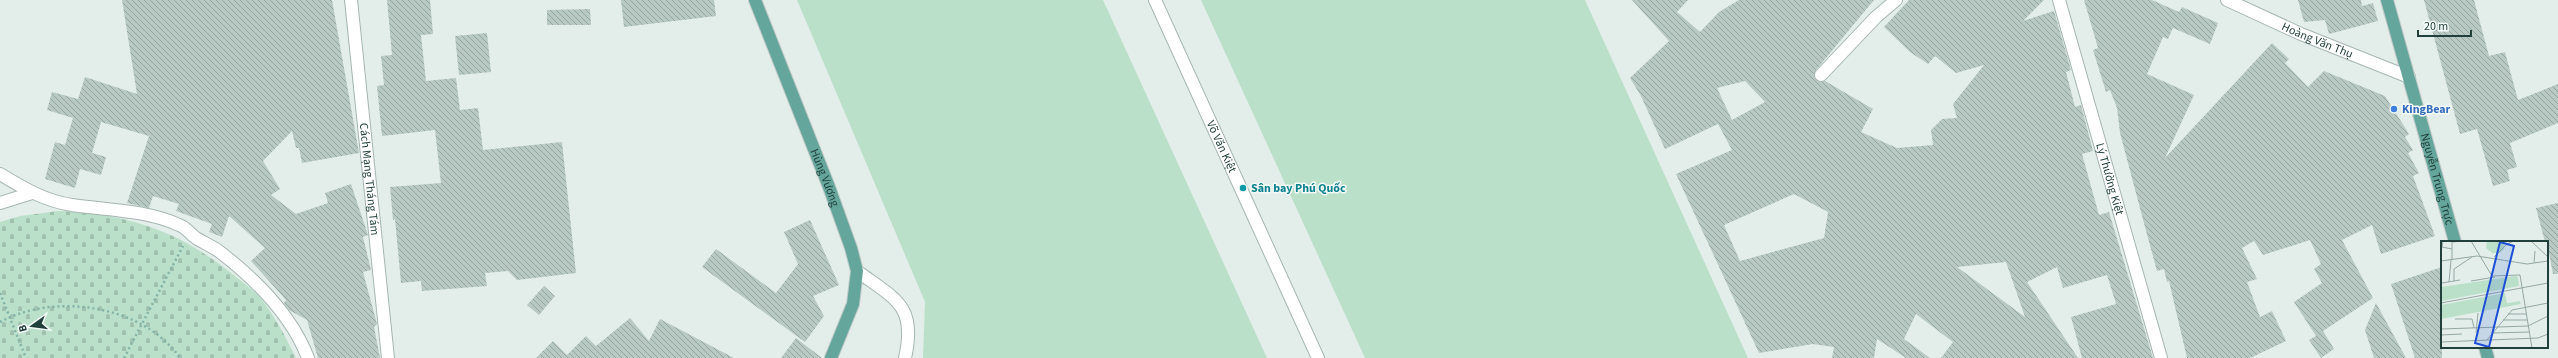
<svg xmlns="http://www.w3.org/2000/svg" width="2558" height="358" viewBox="0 0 2558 358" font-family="'Source Sans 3',sans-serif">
<defs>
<pattern id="cemetery-stones" width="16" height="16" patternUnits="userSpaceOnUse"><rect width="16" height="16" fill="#bbe0c9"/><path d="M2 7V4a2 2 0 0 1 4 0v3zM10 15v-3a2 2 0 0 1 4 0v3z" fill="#a0c1ae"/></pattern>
<pattern id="building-back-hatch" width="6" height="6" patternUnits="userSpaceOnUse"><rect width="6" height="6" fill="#b8c9c3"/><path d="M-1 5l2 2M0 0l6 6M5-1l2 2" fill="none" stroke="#95a5a0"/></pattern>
</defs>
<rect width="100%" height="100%" fill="#e3eeea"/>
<path fill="#bbe0c9" d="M797,0H1103L1267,358H923L925,302Z
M1201,0H1585L1748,358H1365Z"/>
<path fill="url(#cemetery-stones)" d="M58,211C127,214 175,229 230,272C240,280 254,290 262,300C276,318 286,338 296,358H0V222L20,216Z"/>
<path fill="url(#building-back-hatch)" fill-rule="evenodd" d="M122,0H332L359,153L302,163L299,148H296L292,131L263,161L280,189L271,195L296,214L328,203L325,193L351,184L368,235L363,237L371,270L363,272L377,324L374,327L380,358H318L307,320L289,310L284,303L286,300L251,261L265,248L229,216L222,237L209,232L212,224L176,211L179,204L153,196L149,208L127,203L149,136L101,122L92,153L106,157L101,175L80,169L75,188L45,179L55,142L65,145L73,118L47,110L52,92L78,99L85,77L137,94Z
M387,0H430L433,34L421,35L426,81L456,78L460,110L478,108L483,150L562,142L576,273L517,280L508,271L485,273L487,286L422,291L421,281L401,283L395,219L393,220L390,187L441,183L435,130L382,136L377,86L384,85L381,56L392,55Z
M621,0H714L716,16L624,27Z
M1632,0H1688L1677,12L1700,32L1719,12L1739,0H1874L1816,70L1814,77L1819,82L1825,81L1873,109L1861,132L1897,148L1933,145L1931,130L1942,119L1957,118L1953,104L1984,65L1956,73L1935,56L1928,64L1910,52L1884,27L1909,0H2044L2023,21L2054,11L2071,70L2066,72L2075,107L2081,105L2093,151L2082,154L2099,215L2109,212L2153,358H2082L2071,317L2116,304L2107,275L2063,288L2057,267L2027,282L2078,358H1941L1953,342L1916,314L1904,339L1930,358H1906L1877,339L1874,358H1832L1834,347L1813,344L1759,353L1676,174L1732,150L1718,124L1665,149L1641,96L1630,78L1669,41ZM1745,81L1765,102L1732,120L1717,88ZM1794,194L1828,212L1824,238L1740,261L1724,225ZM2006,262L2015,288L2025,317L1957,267Z
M2084,0H2152L2179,12L2182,7L2218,23L2210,44L2173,28L2168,39L2163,37L2147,74L2194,95L2165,158L2272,43L2289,59L2285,63L2308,87L2324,71L2385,96L2409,134L2405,137L2413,150L2408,153L2419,173L2413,176L2435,236L2381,254L2372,225L2342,240L2373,298L2323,331L2334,349L2321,358L2309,340L2316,336L2294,302L2322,283L2314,269L2321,264L2310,240L2263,255L2254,241L2242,248L2257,279L2247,282L2260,317L2272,311L2286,341L2250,358H2187L2169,281L2167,282L2164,269L2157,271L2145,227L2120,133L2117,108L2110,90L2106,92L2093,50L2098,48Z
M2298,0H2361L2362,6L2373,3L2378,21L2329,34L2325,20L2304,22Z
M2424,0H2474L2489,56L2505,52L2518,100L2558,84V123L2510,143L2517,167L2507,170L2510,181L2493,186L2477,129L2460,134Z
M590,9L591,25H547V10Z
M487,33L491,72L459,75L455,36Z
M2558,203V274H2553L2547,242H2545L2536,208Z
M810,220L839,285L813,296L824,316L805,342L702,267L716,249L776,293L798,264L784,232Z
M2442,267V358H2415L2391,284Z
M544,286L555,296L539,315L527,305Z
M2376,303L2406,358H2374L2365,330Z
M630,318L649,341L660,319L734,358H536L553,341L567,355L586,336L596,346Z
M796,338L822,358H781Z"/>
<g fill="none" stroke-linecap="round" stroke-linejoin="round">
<g stroke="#a5b6b2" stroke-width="14">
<g id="minor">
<path id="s1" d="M351,0L388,358"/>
<path id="s2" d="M1155,0L1318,358"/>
<path id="s3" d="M2059,0L2161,358"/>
<path id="s4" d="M2227,0L2301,34L2409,77"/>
<path d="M1821,75L1876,17L1896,0"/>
<path d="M0,174C23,188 45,201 72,205C107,210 146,210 179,225C186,227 190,234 196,238C204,243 212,246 220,252C255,279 292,316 308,358"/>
<path d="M0,203L32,193"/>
<path d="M857,271C895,299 917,305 905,358"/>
</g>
</g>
<g stroke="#c1cac8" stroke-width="14">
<g id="major">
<path id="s5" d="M755,0L829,187L851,248L857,271L853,304L831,358"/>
<path id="s6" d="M2387,0L2455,242"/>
<path d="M2485,347L2488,358"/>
</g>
</g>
<path stroke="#82b3a9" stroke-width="2.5" stroke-dasharray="2 3" stroke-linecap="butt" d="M0,293L26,358
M0,322C55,292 143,305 180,358
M124,358L183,246"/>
<use href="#minor" stroke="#fff" stroke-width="12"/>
<use href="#major" stroke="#65a69c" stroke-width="12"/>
</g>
<circle fill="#3f7fe0" stroke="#f4faf7" stroke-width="1.5" cx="2394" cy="109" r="4"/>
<circle fill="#0f9aa8" stroke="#f4faf7" stroke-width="1.5" cx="1243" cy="188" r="4"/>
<g text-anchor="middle" stroke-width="3" stroke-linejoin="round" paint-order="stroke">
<g font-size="12" fill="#21403b" stroke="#f4faf7">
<text dy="4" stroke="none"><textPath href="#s4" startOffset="99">Hoàng Văn Thụ</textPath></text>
<text dy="4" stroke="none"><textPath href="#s2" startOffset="161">Võ Văn Kiệt</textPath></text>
<text dy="4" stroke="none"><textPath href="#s5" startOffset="191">Hùng Vương</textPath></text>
<text dy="4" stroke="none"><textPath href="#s1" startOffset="180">Cách Mạng Tháng Tám</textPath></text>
<text dy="4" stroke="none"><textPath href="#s3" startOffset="186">Lý Thường Kiệt</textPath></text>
<text dy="4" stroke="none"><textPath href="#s6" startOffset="186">Nguyễn Trung Trực</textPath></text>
</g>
<g font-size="12" font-weight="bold" fill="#366cbe" stroke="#f4faf7" text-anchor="start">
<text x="2402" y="113">KingBear</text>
</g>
<g font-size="12" font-weight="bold" fill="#0d838f" stroke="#f4faf7" text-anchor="start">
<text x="1251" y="192">Sân bay Phú Quốc</text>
</g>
</g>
<g transform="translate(2441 241)">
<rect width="107" height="107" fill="#e3eeea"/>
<path d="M74,35L77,36L78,45L0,60V46ZM64,52L66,62L79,60L80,63L0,78V64Z" fill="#bbe0c9"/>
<path d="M46,0H64L63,8L59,12H51L45,7Z" fill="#bbe0c9"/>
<path fill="none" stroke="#95a8a4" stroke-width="1" d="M2,0L1,6L11,8M11,0V19M30,0L51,35L79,34L91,107M90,0L107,16M11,1L23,0M53,16L66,3L73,0M0,20L36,15L86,23L107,20M93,22L94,10M13,40V28L31,16M30,40L54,36M8,41L10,19M1,42L19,39M0,62L107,42M67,73H85M14,78H31L33,87M62,79H86M0,88L87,85L107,75M35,92L37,72M51,92L88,91M0,94L21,93M46,99L71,69L107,62M0,101L97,97L107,93"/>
<path fill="#1d4ed8" fill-opacity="0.15" stroke="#1d4ed8" stroke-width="2" d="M59,1L73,5L48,106L34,102Z"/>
<rect width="107" height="107" fill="none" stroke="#21403b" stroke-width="2"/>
</g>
<g transform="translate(32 326) rotate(256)" stroke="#f4faf7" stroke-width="3" paint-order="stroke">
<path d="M0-3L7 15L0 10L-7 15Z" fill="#21403b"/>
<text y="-6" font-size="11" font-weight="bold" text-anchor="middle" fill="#21403b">B</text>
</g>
<path d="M2418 30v6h53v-6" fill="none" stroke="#21403b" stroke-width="2"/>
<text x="2424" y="30" font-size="12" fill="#21403b" stroke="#f4faf7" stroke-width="3" paint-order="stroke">20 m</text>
</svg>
